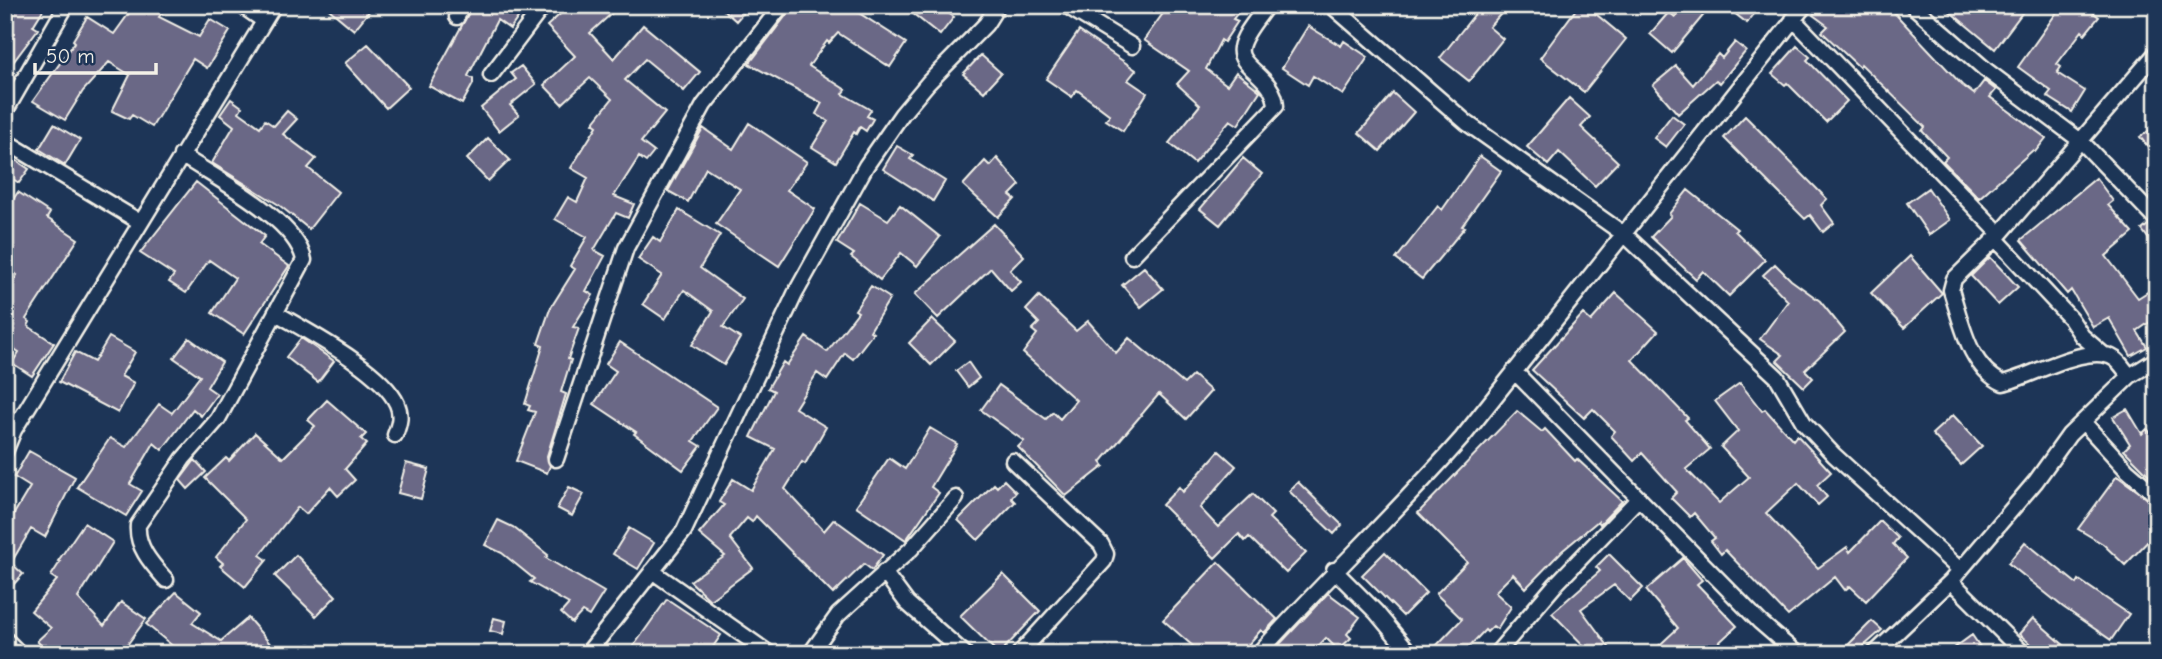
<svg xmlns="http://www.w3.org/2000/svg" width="2162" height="659" viewBox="0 0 2162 659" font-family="'Comic Neue',sans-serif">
<rect width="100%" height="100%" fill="#1d3557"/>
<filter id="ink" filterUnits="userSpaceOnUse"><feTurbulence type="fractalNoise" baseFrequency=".0143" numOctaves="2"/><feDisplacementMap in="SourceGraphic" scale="14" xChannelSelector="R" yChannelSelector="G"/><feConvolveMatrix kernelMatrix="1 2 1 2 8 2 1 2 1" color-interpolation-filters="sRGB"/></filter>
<g filter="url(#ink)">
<path fill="#6b6786" stroke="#f4f1e8" stroke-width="2" d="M16,5H46L33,26L38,29L5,73V8L12,12Z
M135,5H168L159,17L199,37L210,19L230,31L207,68L193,59L152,127L132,115L129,119L112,111L130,75L109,62L83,91L65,120L33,101L75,42L73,40L87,17L114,34Z
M324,5H374L354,30Z
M473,5H527L510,29L497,20L468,76L473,79V84L462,104L429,86Z
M570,5H621L590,33L614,59L643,25L700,72L684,91L645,59L625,80L665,113L641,142L654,152L646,162L639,157L614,196L634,204L628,218L616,213L594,250L605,256L586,291L593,295L573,327L579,328L568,359L571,360L561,392L566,394L547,456L550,466L547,473L516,461L535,412L528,410L530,406L525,404L543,346L538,344L550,309L575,269L570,266L587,237L555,219L568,197L577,202L588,178L571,168L597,126L593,123L612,99L590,78L562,104L544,85L575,56L547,26Z
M718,5H750L736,21Z
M798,5H866L859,13L906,43L890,67L838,33L829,43L827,41L809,66L846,90L843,94L871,110L867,116L873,119L866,131L860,127L856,134L854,132L836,162L812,147L828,121L816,114L822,103L749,64L788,13Z
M902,5H937L954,17L940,35Z
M1169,5H1244L1233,19L1238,21L1224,42L1221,40L1206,69L1227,85L1236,72L1260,91L1238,125L1230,120L1194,163L1169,143L1200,105L1177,84L1189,71L1144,40Z
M1482,5H1509L1489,27L1503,39L1469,81L1440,58Z
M1579,5H1585L1626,39L1584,92L1540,58Z
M1685,5H1712L1672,53L1650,34L1669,12L1675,17Z
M1724,5H1761L1747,23Z
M1820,5H1887L1962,85L1974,94L1984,81L1996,90L1990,97L2046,138L2035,152L2033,150L1979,198L1943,161L1947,157L1922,131L1925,127L1861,64L1859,67L1822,32L1828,26L1813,15Z
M1942,5H2028L1995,49Z
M2062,5H2084L2099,17L2085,34L2082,31L2057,64L2061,67L2057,73L2085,91L2072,112L2047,96L2051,91L2018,67Z
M1308,26L1341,46L1344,41L1368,57L1343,95L1313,76L1308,85L1282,68Z
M1079,31L1136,70L1128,80L1147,93L1123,131L1106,120L1110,115L1077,90L1072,97L1046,79Z
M1735,42L1746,51L1720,83L1716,80L1678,114L1653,85L1676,66L1693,85L1718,54L1722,58Z
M368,44L409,87L386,108L345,63Z
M1797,46L1810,57L1807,60L1847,101L1826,122L1787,83L1785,85L1772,74Z
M981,55L1001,73L984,92L963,74Z
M521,66L536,84L510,105L519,115L499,131L481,108L516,79L511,73Z
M1393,93L1414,112L1380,151L1359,133Z
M1569,98L1590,117L1581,127L1618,162L1595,186L1559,152L1548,165L1527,147Z
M231,99L242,107L239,112L260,127L265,120L274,126L287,111L297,119L283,134L316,159L308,168L338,192L309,229L279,205L212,163L234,126L220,115Z
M1672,115L1684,124L1666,147L1654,138Z
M1745,116L1827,199L1821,205L1834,223L1823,232L1810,215L1805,219L1724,138Z
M749,123L807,162L787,190L815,209L779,266L716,224L740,189L706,168L688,202L668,191L703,128L733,149Z
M54,124L80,140L65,165L39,149Z
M2157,125V158L2140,137Z
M488,138L510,160L488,181L467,159Z
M897,146L913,155L910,159L945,181L933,201L883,169Z
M5,153L29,169L19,183L5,174Z
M1480,156L1501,171L1462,226L1465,227L1422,279L1396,259L1438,206L1442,210Z
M997,158L1020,185L1010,195L1015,199L998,217L963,185L985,161L990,166Z
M1243,158L1262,174L1220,225L1200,209Z
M2096,178L2113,201L2108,205L2133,233L2106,256L2138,298L2157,286V317L2137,331L2147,347L2131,356L2109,318L2093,327L2071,290L2067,294L2021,240Z
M196,182L265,236L259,244L289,266L244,334L212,313L235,278L209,260L186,293L169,282L174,275L140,253Z
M1928,188L1950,220L1929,235L1907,203Z
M1688,190L1737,229L1735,231L1765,260L1729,296L1703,271L1696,279L1651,237L1671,216L1669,214Z
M18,192L50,213L47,218L78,239L26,319L30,322L28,326L54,343L32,376L12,363L19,352L5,343V294L17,275L5,266V211Z
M860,203L888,220L900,205L940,237L917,266L901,253L880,280L851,257L854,254L837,243Z
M679,210L720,235L700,268L743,299L723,327L740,338L724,365L692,345L713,311L684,290L665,319L643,304L662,275L638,259L653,237L660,242Z
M994,224L1024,256L1010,270L1021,282L1011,291L991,268L938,318L915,294Z
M2148,225L2157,229V250L2142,230Z
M1910,256L1942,293L1904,328L1871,293Z
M1990,257L2018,287L1998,305L1971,276Z
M1775,264L1791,280L1820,301L1845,332L1805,370L1813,378L1804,387L1777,361L1783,355L1760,339L1788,301L1763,275Z
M1144,267L1163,289L1141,307L1122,285Z
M871,286L890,298L870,331L873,333L853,359L845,353L827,380L817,373L795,408L826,427L805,464L802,462L785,489L824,531L834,519L883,555L872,570L864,564L833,594L756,516L752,522L747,518L730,538L753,568L710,600L690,581L725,556L699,534L724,505L719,502L733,479L751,490L775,449L751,437L774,391L768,388L783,362L787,365L806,337L827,352L858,312L855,310Z
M1616,293L1658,331L1632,360L1688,418L1685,420L1710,449L1686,469L1719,503L1749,477L1721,447L1738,431L1715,401L1740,383L1762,411L1765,409L1793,440L1797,435L1831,472L1817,485L1827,497L1818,505L1798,483L1766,513L1818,568L1847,547L1850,552L1880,521L1898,538L1893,544L1907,558L1866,601L1850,586L1845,590L1835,577L1788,616L1725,550L1721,554L1711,541L1715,538L1694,513L1690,517L1671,498L1677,492L1642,453L1634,461L1611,436L1615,431L1593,409L1584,418L1532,370L1583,314L1591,321Z
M1039,296L1076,331L1088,321L1116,353L1129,338L1184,384L1193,375L1211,391L1186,419L1159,394L1101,462L1104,466L1066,496L1018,447L1024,441L981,410L999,385L1046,419L1053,412L1060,419L1076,400L1023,353L1037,334L1032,330L1039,323L1026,310Z
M932,319L955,341L931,365L909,343Z
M109,337L135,352L121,376L134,383L118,413L59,382L75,352L94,362Z
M189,338L222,362L207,387L217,394L201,416L193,409L162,450L154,443L130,484L142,491L126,516L77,487L110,438L126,447L159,404L172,413L200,376L174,358Z
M301,338L334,361L318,382L286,357Z
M620,342L717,407L693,441L701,446L683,470L634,434L636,432L594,404L616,371L606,364Z
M968,362L979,378L968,387L956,371Z
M327,400L366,434L361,439L367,444L345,469L355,480L338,496L330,487L306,514L298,507L260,555L267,560L245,587L220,566L223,563L216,557L246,519L205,478L226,458L229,461L255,433L283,458L315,426L308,420Z
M2127,409L2142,434L2147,429L2157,440V483L2124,450L2130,444L2113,417Z
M1517,411L1542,432L1545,429L1575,461L1577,459L1622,501L1600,524L1598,521L1562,551L1526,588L1513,574L1495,592L1511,607L1497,629L1493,626L1487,632L1485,630L1462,654H1442L1435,647L1462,619L1436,594L1467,562L1418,513Z
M1953,415L1982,446L1961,465L1932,434Z
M930,428L957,444L931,487L939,493L906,540L856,506L889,458L905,469Z
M29,451L75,477L45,537L31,529L11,563L23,574L5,594V519L9,522L30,487L14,477Z
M1219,451L1236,466L1200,508L1218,527L1253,494L1273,514L1269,518L1306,553L1286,573L1249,537L1245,541L1239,534L1215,558L1162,505L1179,487L1183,492Z
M195,460L206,472L188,489L180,480Z
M406,463L429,469L421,499L398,493Z
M2117,476L2157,505V532L2125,565L2103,544L2078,529Z
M1004,480L1016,492L1011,498L1015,502L978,540L958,520L994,484L997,487Z
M1298,482L1342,525L1334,534L1289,491Z
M569,487L584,494L572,516L557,508Z
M498,520L513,527L548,555L546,558L604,592L589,616L582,612L572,623L561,613L569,604L530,582L534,579L502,553L485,545Z
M84,523L113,542L78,598L104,626L121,602L146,619L127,645L137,654H49L37,641L51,628L31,611L57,580L51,576L60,562L58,561Z
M629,528L654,543L638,569L613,554Z
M2025,542L2077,584L2079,580L2129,614L2111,640L2063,607L2008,563Z
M1385,552L1426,593L1403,616L1362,575Z
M1609,554L1643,588L1630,601L1614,585L1581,609L1614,654H1592L1552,613L1600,571L1596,567Z
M296,555L336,596L316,616L275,576Z
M1683,558L1702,580L1697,584L1737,626L1713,648L1718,654H1650L1678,628L1646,590Z
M1218,562L1277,619L1264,633L1261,630L1240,654H1202L1163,620Z
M1003,574L1040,611L999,654L960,616Z
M176,592L201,612L192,623L221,641L248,618L279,654H172L175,648L146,624Z
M1328,593L1360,617L1347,634L1351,638L1338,650L1326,638L1311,654H1286L1278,646Z
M667,599L721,635L708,654H628Z
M494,618L506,621L503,634L490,631Z
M2033,618L2074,654H2042L2019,634Z
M1872,621L1882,630L1855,654L1847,646Z
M1972,635L1985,654H1946Z"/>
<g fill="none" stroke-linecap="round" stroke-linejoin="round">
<g stroke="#f4f1e8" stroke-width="19">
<path id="street" d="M241,5L264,21
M1065,5L1132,46
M1331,5L1467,123L1625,235L1777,377L1804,423L1834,455L1959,569
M1912,5L1986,70L2082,142L2157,220
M457,17L462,5
M1793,19L2000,234
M491,75L544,5
M5,112L63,11
M5,141L140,222
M1996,239L2070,318L2082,336L2103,354
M1132,256L1276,106C1275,77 1237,67 1241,48C1243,34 1259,17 1267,5
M276,313C308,332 382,370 397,404C402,415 399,425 395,435
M1514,371L1760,622L1797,654
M2130,376C2125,371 2121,363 2115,359C2090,341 2031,377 2003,383C1969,367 1962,324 1951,290L1954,279L2000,234L2157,52
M2084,423L2127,470L2157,496
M5,452L14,430L274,5
M556,459L626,248L704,105L782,5
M1013,461L1101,544L1106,554L1104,561L1019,654
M1334,570L1376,612L1411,654
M652,571L770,654
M884,572L907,603L965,654
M166,580C152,564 136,547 138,525L183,459L218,419L304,260C296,219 215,178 181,155
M1951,581L2024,654
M5,639L20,654
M310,654V653
M587,654L684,531L795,294L866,166L902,114L928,83L986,24L998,5
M810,654L838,615L911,549L956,498
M1258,654C1325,580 1396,513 1462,438L1805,5
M1496,654L1556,584L1639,498
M1874,654L1951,581L2036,481L2069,435L2130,376L2157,359"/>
</g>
<use href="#street" stroke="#1d3557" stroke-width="14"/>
</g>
</g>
<rect width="2162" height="659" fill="none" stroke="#1d3557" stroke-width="28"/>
<rect x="14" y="14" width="2134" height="631" fill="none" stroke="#f4f1e8" stroke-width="2.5" filter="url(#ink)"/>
<path d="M35 63v10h121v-10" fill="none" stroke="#f4f1e8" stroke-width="3.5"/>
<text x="46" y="63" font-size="21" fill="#f4f1e8" stroke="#1d3557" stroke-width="5" paint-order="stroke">50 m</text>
</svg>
